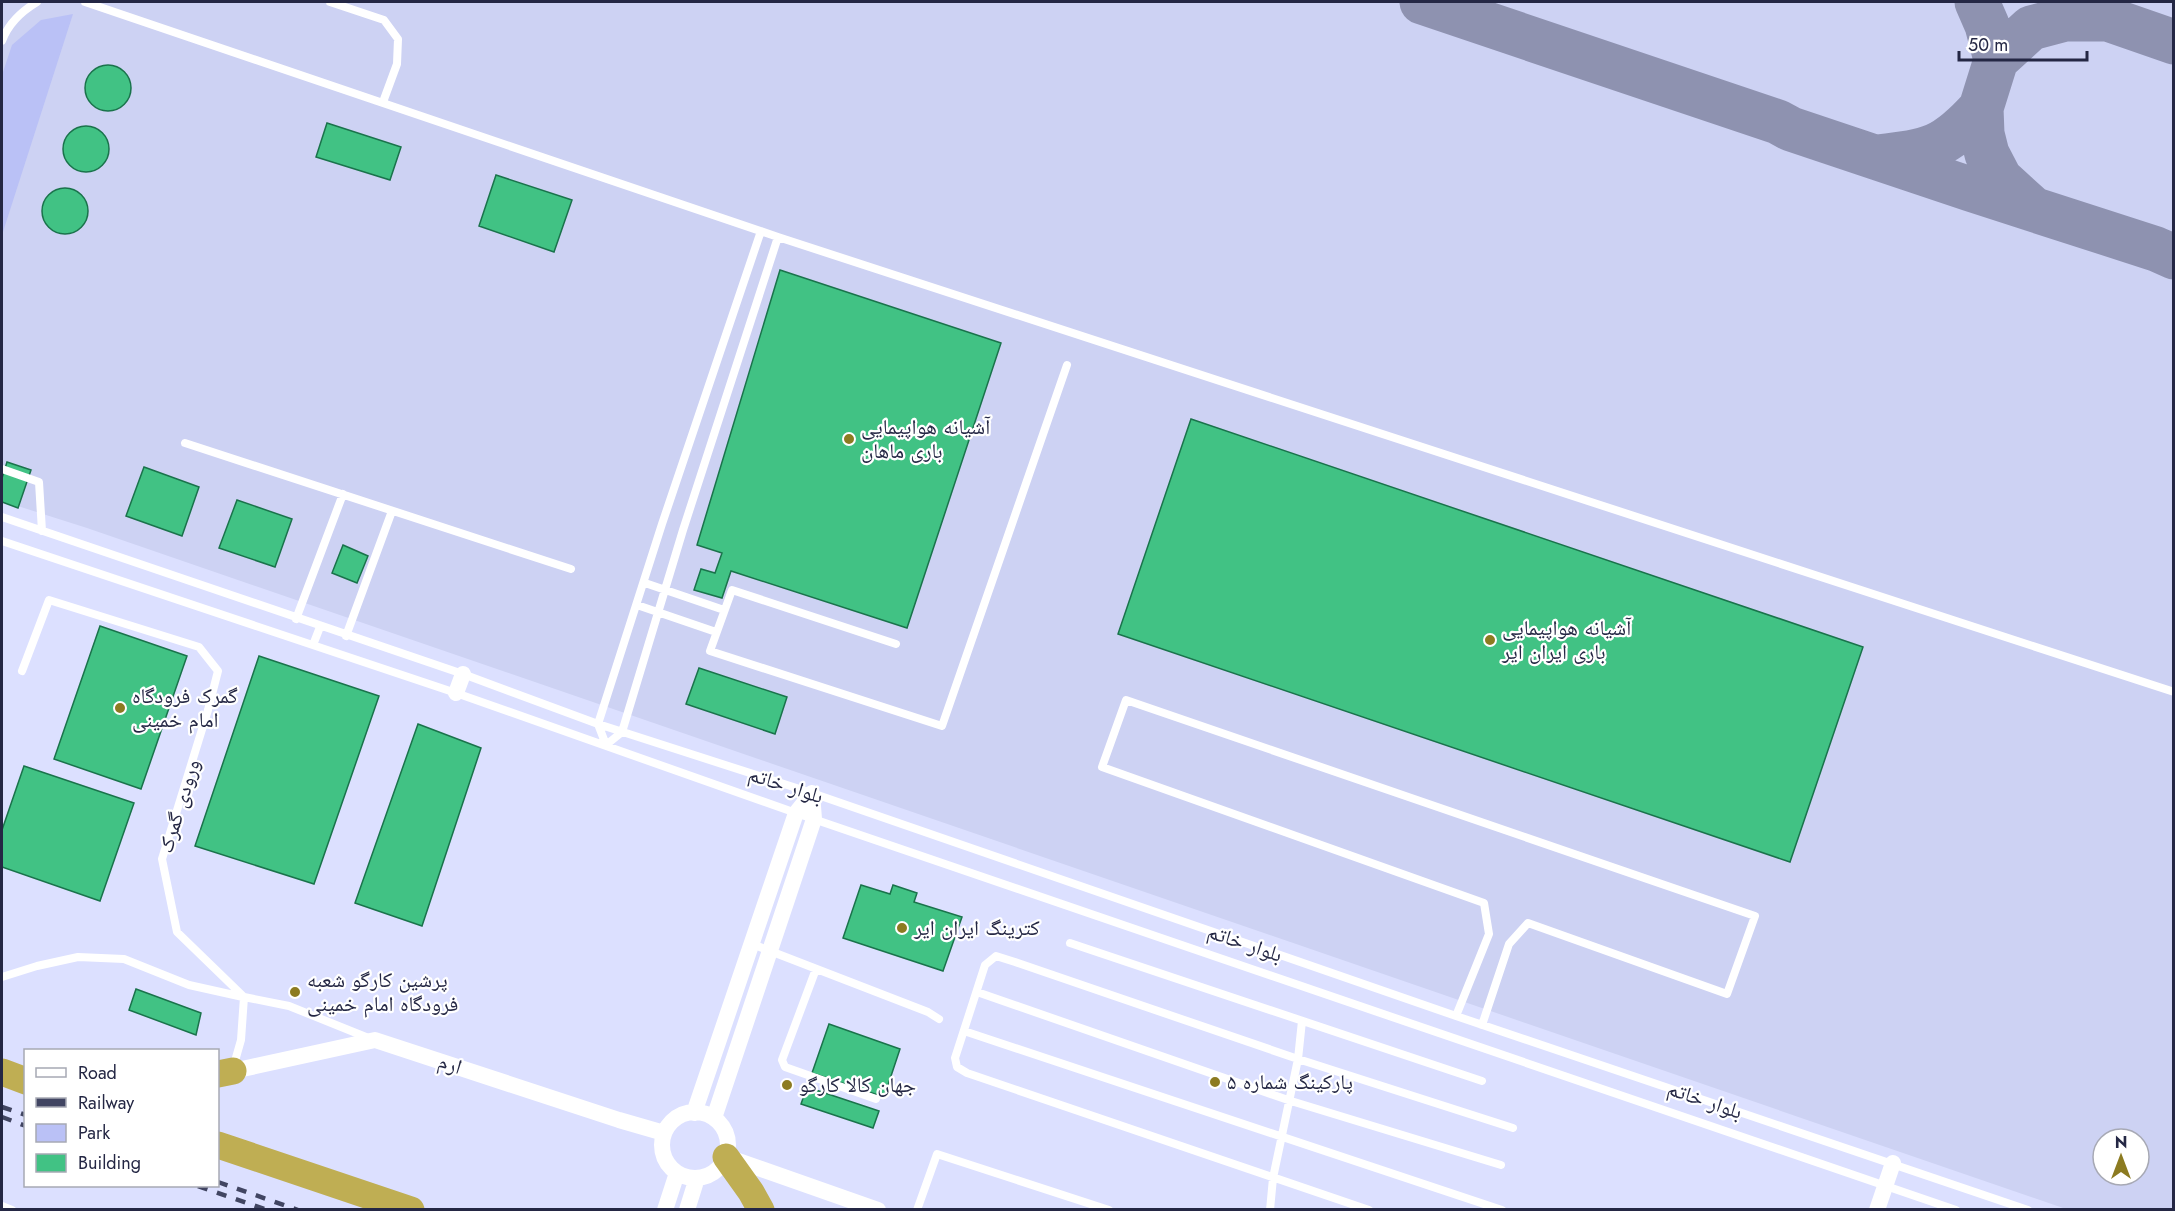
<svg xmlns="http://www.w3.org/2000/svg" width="2175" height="1211" viewBox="0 0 2175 1211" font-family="Jost,'Noto Naskh Arabic',sans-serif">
<rect width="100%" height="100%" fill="#dce0ff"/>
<path fill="#cdd2f3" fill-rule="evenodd" d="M2,2H2173V1209H2066L87,528L2,501ZM2103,1139H2139V1175H2103Z"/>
<path fill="#bac1f6" d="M73,14L2,235V75L12,45L41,20Z"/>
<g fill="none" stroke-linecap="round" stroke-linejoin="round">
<path stroke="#8e92b0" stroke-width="45" d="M1422,2L1778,122L1791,129L1970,189L2156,249L2174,257
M1977,2L1987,25L1996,60
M2079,9L2174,42
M1877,157C1930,151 1944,149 1981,108
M2033,209L2000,179L1987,154L1982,134L1981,108L1996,60L2031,28L2065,19H2107"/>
</g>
<path fill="#41c284" stroke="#1a734b" stroke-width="1.5" d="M85 88a23 23 0 1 1 46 0a23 23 0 1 1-46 0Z
M327,123L401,147L390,180L316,157Z
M63 149a23 23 0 1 1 46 0a23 23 0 1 1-46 0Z
M496,175L572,200L554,252L479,226Z
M42 211a23 23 0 1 1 46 0a23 23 0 1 1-46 0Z
M780,270L1001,343L907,628L731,571L722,598L694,590L701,569L715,573L722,553L697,545Z
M1191,419L1863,647L1790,862L1118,634Z
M7,462L31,470L18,508L2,502V478Z
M144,467L199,487L182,536L126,516Z
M237,500L292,519L275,567L219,548Z
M343,545L368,556L357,583L332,573Z
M100,626L187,656L141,789L54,759Z
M259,656L379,696L314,884L195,846Z
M699,668L787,697L775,734L686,704Z
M418,724L481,748L422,926L355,903Z
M24,766L134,803L100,901L2,867V830Z
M861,885L890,894L893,885L917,893L914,902L962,917L943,971L843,938Z
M136,989L201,1013L196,1035L129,1010Z
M829,1024L900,1049L884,1097L812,1073Z
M807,1087L879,1111L873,1128L801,1104Z"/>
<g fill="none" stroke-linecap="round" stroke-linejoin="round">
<path stroke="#fff" stroke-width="8" d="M85,2L778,237L2174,692
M330,2L384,20L398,39L397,64L383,102
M2,41C8,24 22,11 37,2
M761,231L662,524L598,724L606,745L622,732L683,530L778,237
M185,443L571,569
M2,469L39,482L42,531
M2,517L463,674L598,724L812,793L1456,1016L2028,1210
M2,541L456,693L796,813L1956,1210
M645,583L724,610
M637,605L716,632
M296,619L343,494
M346,636L392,511
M896,644L732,590L710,651L942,726L1067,365
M313,645L320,627
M22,671L49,600L199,647L218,671L208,710L162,859L177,932L244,997
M1070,943L1482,1081
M752,944L928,1012L939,1019
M816,969L782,1060L785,1067L876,1099
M2,977L37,966L78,957L124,959L189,985L243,997
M977,992L1291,1101L1501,1165
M1456,1016L1489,934L1484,903L1102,767L1126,700L1755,916L1727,994L1528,923L1509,944L1482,1025
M964,1031L1502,1210
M233,1068L241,1040L244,997L289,1006L371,1039
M2,1206L12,1210
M917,1210L937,1154L1109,1210
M1270,1210L1273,1178L1298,1059L1302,1021
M1369,1210L967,1073L957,1067L955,1058L985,965L996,956L1015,962L1298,1059L1513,1128"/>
<path stroke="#fff" stroke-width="16" d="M456,693L463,674
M233,1071L375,1040L619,1120L664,1133
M662 1145a33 33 0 1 1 66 0a33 33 0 1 1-66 0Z
M694,1113L796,813L812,793L814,819L714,1118
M727,1157L878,1210
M665,1210L677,1173
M687,1210L697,1178
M1877,1210L1893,1163"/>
<path stroke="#bfae53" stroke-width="27" d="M2,1072L26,1081
M218,1074L233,1071
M218,1145L411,1210
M726,1157L751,1192L761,1210"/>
<path stroke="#414562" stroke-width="4.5" stroke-dasharray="10 10" stroke-linecap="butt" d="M2,1107L26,1115
M2,1117L26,1126
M218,1182L298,1210
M198,1186L267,1210"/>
</g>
<g fill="#8c7b21" stroke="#fff" stroke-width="2">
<circle cx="849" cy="439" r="6"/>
<circle cx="1490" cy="640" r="6"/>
<circle cx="120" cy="708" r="6"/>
<circle cx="902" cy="928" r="6"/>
<circle cx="295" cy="992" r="6"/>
<circle cx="1215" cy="1082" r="6"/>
<circle cx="787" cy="1085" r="6"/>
</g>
<g text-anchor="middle" stroke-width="4.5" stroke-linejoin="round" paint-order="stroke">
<g font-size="21" fill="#242744" stroke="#fff" text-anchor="start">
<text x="861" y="434">آشیانه هواپیمایی<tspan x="861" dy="24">باری ماهان</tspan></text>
<text x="1502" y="635">آشیانه هواپیمایی<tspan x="1502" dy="24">باری ایران ایر</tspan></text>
<text x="132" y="703">گمرک فرودگاه<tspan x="132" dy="24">امام خمینی</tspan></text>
<text x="914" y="935">کترینگ ایران ایر</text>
<text x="307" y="987">پرشین کارگو شعبه<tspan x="307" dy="24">فرودگاه امام خمینی</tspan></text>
<text x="1227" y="1089">پارکینگ شماره ۵</text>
<text x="799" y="1092">جهان کالا کارگو</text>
</g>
<g font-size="21" fill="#242744" stroke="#fff">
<text transform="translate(786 785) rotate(18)" y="7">بلوار خاتم</text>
<text transform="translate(179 806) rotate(-73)" y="7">ورودی گمرک</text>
<text transform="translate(1245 943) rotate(19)" y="7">بلوار خاتم</text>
<text transform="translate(450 1064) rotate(18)" y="7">ارم</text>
<text transform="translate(1705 1100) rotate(19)" y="7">بلوار خاتم</text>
</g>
</g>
<rect width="2175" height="1211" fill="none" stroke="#242744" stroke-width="6"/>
<rect x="24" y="1049" width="195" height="138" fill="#ffffff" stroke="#a7a9b4" stroke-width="1.5"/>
<rect x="36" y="1068" width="30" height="9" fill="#ffffff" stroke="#a7a9b4" stroke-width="1.5"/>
<text x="78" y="1079" font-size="18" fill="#242744">Road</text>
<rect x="36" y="1098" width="30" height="9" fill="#414562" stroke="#a7a9b4" stroke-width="1.5"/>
<text x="78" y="1109" font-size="18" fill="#242744">Railway</text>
<rect x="36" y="1124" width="30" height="18" fill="#bac1f6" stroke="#a7a9b4" stroke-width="1.5"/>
<text x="78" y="1139" font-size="18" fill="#242744">Park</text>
<rect x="36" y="1154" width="30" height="18" fill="#41c284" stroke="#a7a9b4" stroke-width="1.5"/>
<text x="78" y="1169" font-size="18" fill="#242744">Building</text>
<g transform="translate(2121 1157)"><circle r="28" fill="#ffffff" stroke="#a7a9b4" stroke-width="1.5"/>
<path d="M0-4.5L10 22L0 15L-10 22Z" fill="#8c7b21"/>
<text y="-9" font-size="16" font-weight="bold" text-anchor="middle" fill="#242744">N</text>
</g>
<path d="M1959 51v9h128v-9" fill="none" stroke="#242744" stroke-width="3"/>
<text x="1968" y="51" font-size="18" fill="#242744" stroke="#ffffff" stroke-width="4.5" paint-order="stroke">50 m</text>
</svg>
